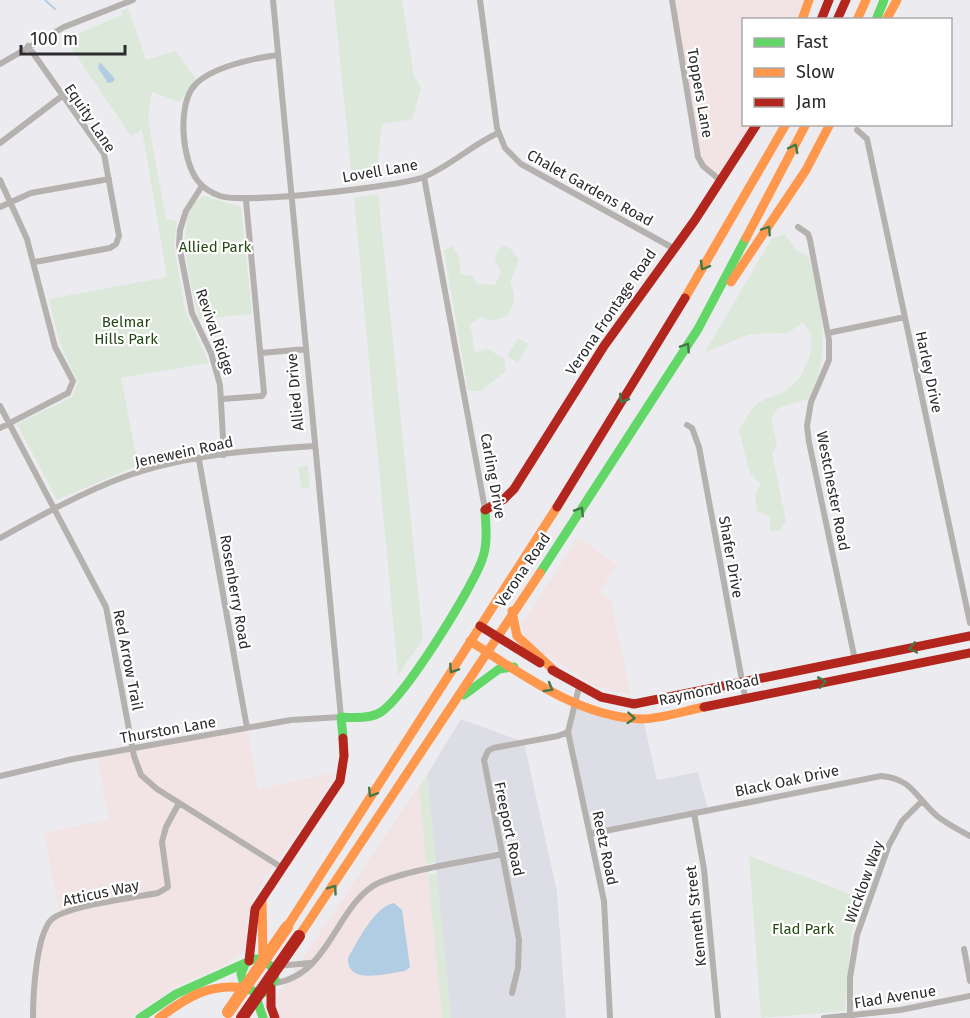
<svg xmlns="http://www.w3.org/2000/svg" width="970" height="1018" viewBox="0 0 970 1018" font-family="'Fira Sans',sans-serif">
<rect width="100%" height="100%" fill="#ececf0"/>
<path fill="#f2e3e5" d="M672,0H809L802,19L744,20V124L757,125L721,181L698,157Z
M578,537L617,565L600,592L610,598L631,695L596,687L532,646L524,636L522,624Z
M247,728L258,789L337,772L315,809L266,877L251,904L247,923V946L239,956L210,973L177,986L130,1018H33L35,985L46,927L60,916L44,833L109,819L97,755Z
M419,786L442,1018H262Z"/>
<path fill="#dcdde5" d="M575,702L643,719L657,780L698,772L708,810L590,834L569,725Z
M461,719L524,742L557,892L566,1018H451L427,775Z"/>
<path fill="#dce8da" d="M334,0H402L414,77L421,87L413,119L382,124L376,175L352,179Z
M128,8L146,60L176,51L196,79L180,102L152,92L148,120L166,219L177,221L174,245L185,310L209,363L121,378L138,465L57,500L17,424L72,397L78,382L60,344L49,299L167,277L142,130L131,136L65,39L122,15L121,11Z
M378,194L423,639L398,675L354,198Z
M204,196L241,207L252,314L199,319C192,293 170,210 204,196Z
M785,234L796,250L810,258C820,307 834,353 808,399L778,408L771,419L777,445L772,453L786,521L779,531H770V517L757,511L755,495L761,484L750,473L739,430C744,423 748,413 754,407C763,397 777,397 787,390C805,378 823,337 802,323L788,333L751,334L705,352L772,238Z
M452,246L459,257L461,274L472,276L478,284L495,285L501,272L495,260L497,251L503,246L510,248L519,260L510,283C517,296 514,304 507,316L493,321L481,317L470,324L475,352L488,349L504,359L506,371L481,391H468L444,250Z
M518,338L529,344L518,363L507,356Z
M308,466L310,488L302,489L298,467Z
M427,775L436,862L426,864L419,786Z
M749,856L864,899L852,930L845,1011L761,1018Z
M437,873L451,1018H442L428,875Z"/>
<path fill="#b0cde3" d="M100,62L115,79L113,82L108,83L98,68Z
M394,903L402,910L410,967L405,971C387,973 347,986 348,958C358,941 374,907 394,903Z"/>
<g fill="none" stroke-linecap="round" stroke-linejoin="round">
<path stroke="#b0cde3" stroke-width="2" d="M45,0L55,9"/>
<path stroke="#b5b1af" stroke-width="6" d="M480,0L497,128L505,148L521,164L673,248
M672,0L698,157L703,166L721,181
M28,46L104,154L119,236L116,244L110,248L35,262
M278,55C255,58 210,67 194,86C177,106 182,161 198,181C203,188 212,193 220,196C243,204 399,187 424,177C450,166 472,145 498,133
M0,64L64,27L133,0
M857,130L867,139L970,623
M0,143L62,96
M424,177L485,509
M0,180L27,239L55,347L73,381L68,393L0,428
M202,186L186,211L180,230L179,245L192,313L211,353L220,385L224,455
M0,207L31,193L109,179
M798,227L808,234L810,240L829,340V360L811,402L807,426L809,442L855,660
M828,333L905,317
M261,353L306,349
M222,399L262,396L264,393L246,200
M0,406L106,607L134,756L141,775L157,789L281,867
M687,425L692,428L699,447L745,697
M199,460L247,728
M0,538C40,516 81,493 124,477C184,455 252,450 315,446
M579,687L568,732L604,901L610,1018
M0,776L73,759L291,720L341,717L273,0
M694,813L704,869L718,1018
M590,834L881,776C913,779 915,797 937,816C947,824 959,830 970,836
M964,949L970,981
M278,966L310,963
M275,983C328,975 335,911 373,886C397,871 471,861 502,854
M512,993L518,968L519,940L484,760L488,751L493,748L558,736L568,732
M33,1018C33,995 36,936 51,920C65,906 136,897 158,893L168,887L162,842L166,827L179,803
M824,1018L900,1010L970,996
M850,1018V978L857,935L889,845L902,821L922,801"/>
<path stroke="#63d668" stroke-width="9" d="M876,20L884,0
M540,573L698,329L746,238
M464,695L499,669L514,667
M343,738L341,717C353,718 371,719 381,712C406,695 471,590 482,560C488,544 486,527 485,510
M255,994L263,1018
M140,1018L176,994L254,959H262L272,967L275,979L268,990L261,994L245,988L241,974L245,964"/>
<path stroke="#ff974d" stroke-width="9" d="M802,20L809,0
M857,20L866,0
M886,20L897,0
M746,238L806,124
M731,282L806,170L830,124
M685,298L786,124
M512,611L517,636L557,673
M470,641C520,673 578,717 641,719C661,719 684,711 704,707
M262,899L263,959
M287,927L557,507
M299,936L540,573
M159,1018C187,997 209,983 245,988"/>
<path stroke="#b3261e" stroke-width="9" d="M821,20L829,0
M837,20L846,0
M557,507L685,298
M485,510L504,499L514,489L604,346L695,220L757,124
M480,626L540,663
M552,670L601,697L634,704L970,636
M704,707L970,653
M249,961L255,909L340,781L344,756L343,738
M271,988V1007L275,1018"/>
<path stroke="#ff974d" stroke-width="12" d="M228,1012L287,927"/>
<path stroke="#b3261e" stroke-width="12" d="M242,1018L299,936"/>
</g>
<defs><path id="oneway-chevron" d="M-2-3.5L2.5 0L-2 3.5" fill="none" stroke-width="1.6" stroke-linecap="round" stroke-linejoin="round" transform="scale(1.5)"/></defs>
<g stroke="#457848">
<use href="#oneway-chevron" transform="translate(794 148) rotate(-63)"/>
<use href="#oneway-chevron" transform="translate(767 230) rotate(-56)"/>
<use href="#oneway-chevron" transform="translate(704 266) rotate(120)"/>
<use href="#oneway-chevron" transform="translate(686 347) rotate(-57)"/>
<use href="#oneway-chevron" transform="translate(623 399) rotate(122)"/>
<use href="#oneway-chevron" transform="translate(580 511) rotate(-57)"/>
<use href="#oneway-chevron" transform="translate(913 648) rotate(168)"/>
<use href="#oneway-chevron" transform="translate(453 669) rotate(123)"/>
<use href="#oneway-chevron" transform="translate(822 682) rotate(-11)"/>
<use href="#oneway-chevron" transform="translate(549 688) rotate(30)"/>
<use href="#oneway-chevron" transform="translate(631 718) rotate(4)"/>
<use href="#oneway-chevron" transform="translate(372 793) rotate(122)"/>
<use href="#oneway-chevron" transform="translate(333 889) rotate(-55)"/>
</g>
<g text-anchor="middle" stroke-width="4.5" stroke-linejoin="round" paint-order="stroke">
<g font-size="15" fill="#2c2c2e" stroke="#fff">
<text transform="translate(700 93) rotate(80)" y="5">Toppers Lane</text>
<text transform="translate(90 118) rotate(56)" y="5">Equity Lane</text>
<text transform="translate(380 171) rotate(-10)" y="5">Lovell Lane</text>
<text transform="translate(590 188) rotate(29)" y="5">Chalet Gardens Road</text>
<text transform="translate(611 312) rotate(-56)" y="5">Verona Frontage Road</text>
<text transform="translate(215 332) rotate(71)" y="5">Revival Ridge</text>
<text transform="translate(929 372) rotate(78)" y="5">Harley Drive</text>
<text transform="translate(295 392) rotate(-95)" y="5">Allied Drive</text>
<text transform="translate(184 452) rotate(-12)" y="5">Jenewein Road</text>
<text transform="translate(493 476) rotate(80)" y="5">Carling Drive</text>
<text transform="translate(833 491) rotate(79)" y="5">Westchester Road</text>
<text transform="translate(731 557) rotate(80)" y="5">Shafer Drive</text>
<text transform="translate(523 570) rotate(-56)" y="5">Verona Road</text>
<text transform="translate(235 592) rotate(80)" y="5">Rosenberry Road</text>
<text transform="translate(128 660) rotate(79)" y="5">Red Arrow Trail</text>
<text transform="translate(709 690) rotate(-12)" y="5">Raymond Road</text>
<text transform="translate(168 730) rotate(-10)" y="5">Thurston Lane</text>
<text transform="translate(787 781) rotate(-12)" y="5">Black Oak Drive</text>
<text transform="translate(509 829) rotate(78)" y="5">Freeport Road</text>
<text transform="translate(605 848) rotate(78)" y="5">Reetz Road</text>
<text transform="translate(864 882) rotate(-70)" y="5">Wicklow Way</text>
<text transform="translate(101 893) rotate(-12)" y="5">Atticus Way</text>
<text transform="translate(696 916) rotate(-96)" y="5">Kenneth Street</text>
<text transform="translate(895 997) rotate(-9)" y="5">Flad Avenue</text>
</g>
<g font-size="15" fill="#244914" stroke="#fff">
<text x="215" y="252">Allied Park</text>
<text x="126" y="327">Belmar<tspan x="126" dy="17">Hills Park</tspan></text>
<text x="803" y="934">Flad Park</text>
</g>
</g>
<rect x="742" y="18" width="210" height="108" fill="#ffffff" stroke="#ababab" stroke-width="1.5"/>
<rect x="754" y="38" width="30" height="9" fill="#63d668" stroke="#ababab" stroke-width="1.5"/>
<text x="796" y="48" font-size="18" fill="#2c2c2e">Fast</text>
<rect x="754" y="68" width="30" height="9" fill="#ff974d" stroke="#ababab" stroke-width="1.5"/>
<text x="796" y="78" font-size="18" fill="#2c2c2e">Slow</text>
<rect x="754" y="98" width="30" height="9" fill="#b3261e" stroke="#ababab" stroke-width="1.5"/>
<text x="796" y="108" font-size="18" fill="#2c2c2e">Jam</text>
<path d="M21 45v9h104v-9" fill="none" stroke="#2c2c2e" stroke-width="3"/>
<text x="30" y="45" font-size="18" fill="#2c2c2e" stroke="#ffffff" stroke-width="4.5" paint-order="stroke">100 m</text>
</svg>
